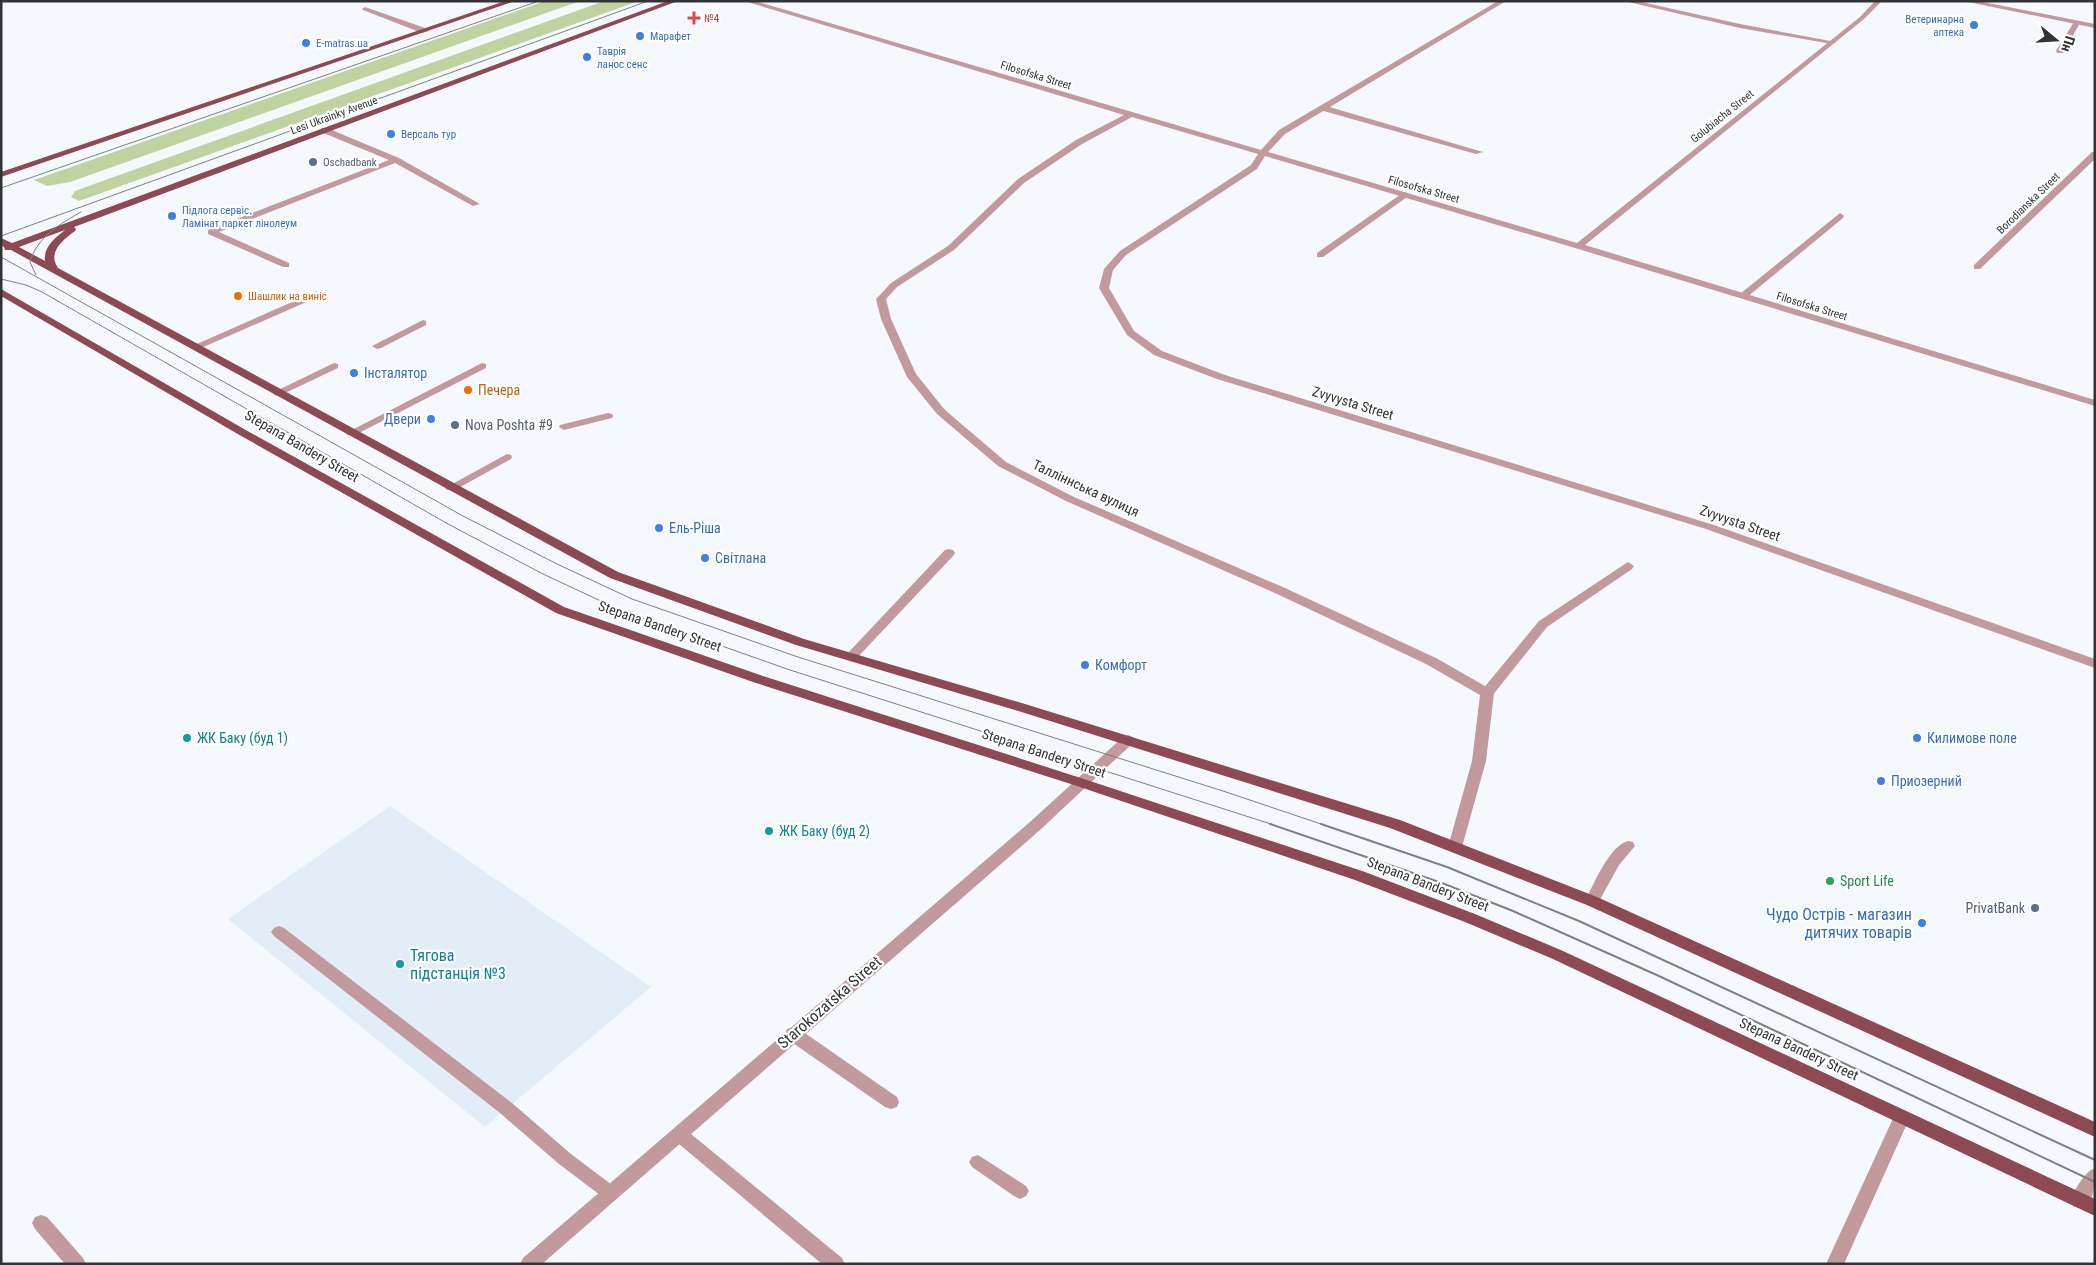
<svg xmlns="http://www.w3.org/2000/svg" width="2096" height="1265" viewBox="0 0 2096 1265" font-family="'Roboto Condensed',sans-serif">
<rect width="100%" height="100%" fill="#f5f9fe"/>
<path fill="#e3edf7" d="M390,806L651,987L485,1127L228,919Z"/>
<path fill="#c0d29f" d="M545,1H580L70,182L47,186L34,180Z
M604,1H639L79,201L71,197L75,191L83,188Z"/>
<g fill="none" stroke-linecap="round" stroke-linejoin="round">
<path fill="#c29a9e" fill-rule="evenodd" d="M1624,1H1637L1740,24L1836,42L1832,44L1740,28Z
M365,7L428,29L429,31L422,33L363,10L362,9Z
M2074,22L2080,23L2063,53H2057L2056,51Z
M1320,106H1326L1483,152L1476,154L1320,110Z
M321,128H327L399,158L480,204L473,206L395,163L219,232L289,263V267H283L208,234V230L389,160L321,132Z
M1404,192L1407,193V197L1323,257H1317V253Z
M1840,213L1844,216L1843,218L1746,298H1740V294Z
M317,291L322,294L320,296L199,349L195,350L190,347Z
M423,320L426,321V325L381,348L377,349L372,346Z
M334,363L338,364V368L281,395L277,396L272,393Z
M482,363L486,364V368L355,435H347L346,433Z
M608,413L612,414L613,416L612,418L564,430L559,427L560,425Z
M507,454L511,455L512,457L511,459L455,490H447L445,488Z
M949,549L953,550L955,553L953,556L855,660H847L845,657L847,654L945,550Z
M1628,562L1634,566L1632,569L1547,627L1492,696H1482L1480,693L1482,690L1539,621Z
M1628,841L1633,842L1635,846L1619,865L1597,905L1592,907L1587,905L1585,901C1594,884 1609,846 1628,841Z
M279,926L284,928L512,1103L571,1154L616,1188L619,1193L616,1198L610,1201L604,1198L559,1164L500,1113L274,936L271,932L274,928Z
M793,1027L799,1029L897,1097L899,1102L897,1107L891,1109L885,1107L787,1039L785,1034L787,1029Z
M1902,1110L1908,1112L1910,1117L1844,1264H1826L1896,1112Z
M679,1127L685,1129L842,1258L845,1264H822L673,1139L670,1134L673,1129Z
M978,1155L1026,1186L1029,1191L1026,1196L1020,1199L1014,1196L972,1167L969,1162L972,1157Z
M41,1215L47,1217L83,1258L86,1264H65L35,1229L32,1223L35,1217Z"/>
<path fill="#c29a9e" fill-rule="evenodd" d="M744,1H755L1261,150L1279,130L1498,1H1506L1285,134L1268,152L1577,243L1860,17L1875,1H1882L1864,19L1585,245L2095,400V406L1575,248L1265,156L1257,169L1126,255L1113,270L1109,288L1134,331L1162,351L1225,375L1714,525L2095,659V668L1706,529L1217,379L1154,355L1127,335L1099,288L1104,269L1120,251L1251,165L1258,154L1132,117L1082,144L1024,183L954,250L897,287L886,299L891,319L916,374L945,410L1006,462L1074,497L1285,588L1436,658L1492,690L1494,693L1486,761L1462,847L1460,851L1455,852L1450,851L1448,847L1472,761L1480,695L1426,664L1277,594L1066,501L998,466L937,414L907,377L881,319L876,299L878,297L891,283L948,246L1018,179L1076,140L1124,115Z
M1963,1H1978L2095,24V28Z
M2092,152H2095V159L1980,269H1974V265Z
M2095,1168C2095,1184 2096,1202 2079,1208L2073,1206L2070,1200C2075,1190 2084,1172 2095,1168Z"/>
<path fill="#c29a9e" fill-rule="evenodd" d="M1128,735L1133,737L1135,740L1133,743L1040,830L542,1264H520L523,1258L1030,822L1123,737Z"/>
<path fill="#8e4a54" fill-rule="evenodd" d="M505,1H515L1,177V172Z
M668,1H678L74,227L76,229L75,231C63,240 47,252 58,268L618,572L804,639L1025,704L1400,820L1597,897L2095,1122V1137L1587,905L1390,828L1015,710L796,645L610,578L11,250H5L4,247L1,245V238L12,243ZM65,230C55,238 43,247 45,261L19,247Z
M1,289L244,429L564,607L763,676L1087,780L1365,872L1475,914L1563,951L2095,1199V1216L1553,959L1465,922L1355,880L1077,786L753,682L556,613L236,433L1,296Z"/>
<path stroke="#7e8084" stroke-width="1" d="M1,188L539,1
M1,236L648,1
M1,257L463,516L557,564L632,599L798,657L1223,791L1324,825
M36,275L30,262C37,237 60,224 81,212
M1,279L26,285L42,292L448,524L543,574L620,610L787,669L1274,825"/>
<path stroke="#7e8084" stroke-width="2" d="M1270,824L1442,883L1513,911L1659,976L2095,1182
M1321,824L1447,867L1579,921L2095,1160"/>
</g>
<path fill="#e0444e" stroke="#fff" stroke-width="2" d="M691.5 10.5h5v5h5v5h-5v5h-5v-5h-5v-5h5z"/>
<g fill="#3f7fe0" stroke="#fff" stroke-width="2">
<circle cx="1974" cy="25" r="5"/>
<circle cx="640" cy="36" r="5"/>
<circle cx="306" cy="43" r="5"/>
<circle cx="587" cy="57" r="5"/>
<circle cx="391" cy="134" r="5"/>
<circle cx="172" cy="216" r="5"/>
<circle cx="354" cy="373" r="5"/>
<circle cx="431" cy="419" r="5"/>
<circle cx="659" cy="528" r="5"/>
<circle cx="705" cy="558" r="5"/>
<circle cx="1085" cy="665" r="5"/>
<circle cx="1917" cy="738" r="5"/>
<circle cx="1881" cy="781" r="5"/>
<circle cx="1922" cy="923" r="5"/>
</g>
<g fill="#5c6f8a" stroke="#fff" stroke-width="2">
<circle cx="313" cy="162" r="5"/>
<circle cx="455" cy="425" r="5"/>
<circle cx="2035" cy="908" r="5"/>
</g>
<g fill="#e8710a" stroke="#fff" stroke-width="2">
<circle cx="238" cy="296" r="5"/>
<circle cx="468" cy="390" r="5"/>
</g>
<g fill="#0f9aa8" stroke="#fff" stroke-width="2">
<circle cx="187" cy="738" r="5"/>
<circle cx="769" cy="831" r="5"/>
<circle cx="400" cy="964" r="5"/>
</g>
<circle fill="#2e9e5b" stroke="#fff" stroke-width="2" cx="1830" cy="881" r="5"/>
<g text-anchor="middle" stroke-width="4.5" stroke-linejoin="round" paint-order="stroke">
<g font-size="11" fill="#be3a42" stroke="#fff" text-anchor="start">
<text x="704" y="22">№4</text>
</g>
<g font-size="11" fill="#366cbe" stroke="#fff" text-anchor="start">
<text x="1964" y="23" text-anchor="end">Ветеринарна<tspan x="1964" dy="13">аптека</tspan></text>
<text x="650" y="40">Марафет</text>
<text x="316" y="47">E-matras.ua</text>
<text x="597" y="55">Таврія<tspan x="597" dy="13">ланос сенс</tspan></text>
<text x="401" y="138">Версаль тур</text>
<text x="182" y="214">Підлога сервіс.<tspan x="182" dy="13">Ламінат паркет лінолеум</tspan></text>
</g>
<g font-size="11" fill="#313335" stroke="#fff">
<text transform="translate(1036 75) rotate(17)" y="4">Filosofska Street</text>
<text transform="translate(334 115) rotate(-20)" y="4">Lesi Ukrainky Avenue</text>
<text transform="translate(1722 116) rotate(-39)" y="4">Golubiacha Street</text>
<text transform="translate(1424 189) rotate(16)" y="4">Filosofska Street</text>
<text transform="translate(2028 203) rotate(-44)" y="4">Borodianska Street</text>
<text transform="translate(1812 306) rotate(17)" y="4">Filosofska Street</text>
</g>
<g font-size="11" fill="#4e5e75" stroke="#fff" text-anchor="start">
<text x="323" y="166">Oschadbank</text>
</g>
<g font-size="11" fill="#c56008" stroke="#fff" text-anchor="start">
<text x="248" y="300">Шашлик на виніс</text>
</g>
<g font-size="14" fill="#366cbe" stroke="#fff" text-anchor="start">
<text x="364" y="378">Інсталятор</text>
<text x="421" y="424" text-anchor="end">Двери</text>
<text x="669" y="533">Ель-Ріша</text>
<text x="715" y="563">Світлана</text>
<text x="1095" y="670">Комфорт</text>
<text x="1927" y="743">Килимове поле</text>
<text x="1891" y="786">Приозерний</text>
</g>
<g font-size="14" fill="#c56008" stroke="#fff" text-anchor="start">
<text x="478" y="395">Печера</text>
</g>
<g font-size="14" fill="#313335" stroke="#fff">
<text transform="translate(1353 403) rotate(17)" y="5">Zvyvysta Street</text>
<text transform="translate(302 446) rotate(30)" y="5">Stepana Bandery Street</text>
<text transform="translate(1086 488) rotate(25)" y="5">Талліннська вулиця</text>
<text transform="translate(1740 523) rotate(19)" y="5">Zvyvysta Street</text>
<text transform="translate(660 626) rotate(19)" y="5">Stepana Bandery Street</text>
<text transform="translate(1044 753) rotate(18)" y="5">Stepana Bandery Street</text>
<text transform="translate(1428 884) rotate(21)" y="5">Stepana Bandery Street</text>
<text transform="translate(1799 1049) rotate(25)" y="5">Stepana Bandery Street</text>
</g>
<g font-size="14" fill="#4e5e75" stroke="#fff" text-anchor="start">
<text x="465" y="430">Nova Poshta #9</text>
<text x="2025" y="913" text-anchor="end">PrivatBank</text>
</g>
<g font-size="14" fill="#0d838f" stroke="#fff" text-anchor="start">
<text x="197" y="743">ЖК Баку (буд 1)</text>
<text x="779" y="836">ЖК Баку (буд 2)</text>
</g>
<g font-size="14" fill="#27864d" stroke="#fff" text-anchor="start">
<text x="1840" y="886">Sport Life</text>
</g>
<g font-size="16" fill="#366cbe" stroke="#fff" text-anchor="end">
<text x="1912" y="920">Чудо Острів - магазин<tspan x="1912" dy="18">дитячих товарів</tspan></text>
</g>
<g font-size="16" fill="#0d838f" stroke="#fff" text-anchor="start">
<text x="410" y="961">Тягова<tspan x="410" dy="18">пiдстанцiя №3</tspan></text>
</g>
<g font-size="16" fill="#313335" stroke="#fff">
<text transform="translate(829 1002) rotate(-41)" y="6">Starokozatska Street</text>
</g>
</g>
<rect width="2096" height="1265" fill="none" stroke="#313335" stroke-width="5"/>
<g transform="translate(2056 40) rotate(108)" stroke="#ffffff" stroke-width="4" paint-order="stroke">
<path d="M0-4L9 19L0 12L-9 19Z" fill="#313335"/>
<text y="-8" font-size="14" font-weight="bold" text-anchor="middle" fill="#313335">Пн</text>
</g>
</svg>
